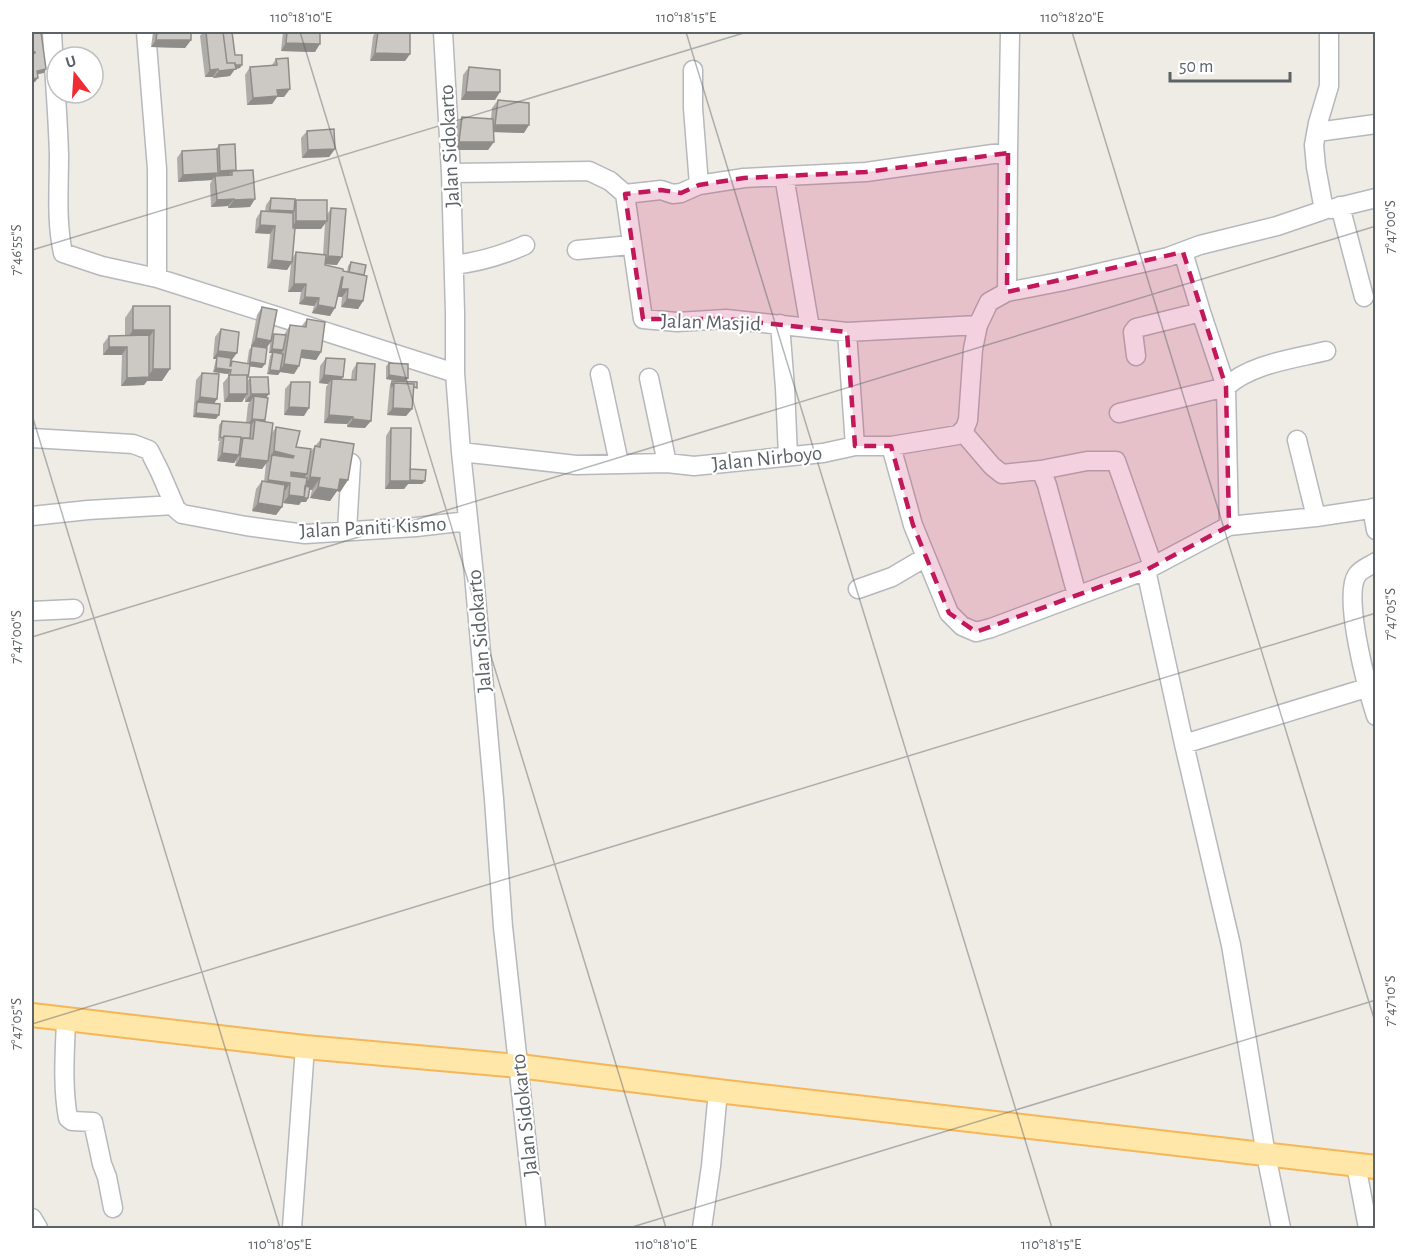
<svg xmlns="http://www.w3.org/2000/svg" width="1407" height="1260" viewBox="0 0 1407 1260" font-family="'Alegreya Sans',sans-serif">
<rect width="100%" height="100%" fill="#efece5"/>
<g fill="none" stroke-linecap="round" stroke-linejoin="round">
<g stroke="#b5b8bc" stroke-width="21">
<path id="minor" d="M52,32C54,73 58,115 59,156C59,188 56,221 63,253L102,266L157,278L455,373
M146,32L157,169V278
M443,32L451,173L455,312V373L461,452L474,575L494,799L503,927L536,1228
M693,70V108L699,185
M1317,132L1376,124
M451,173L589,171L610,181L625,194L643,319L677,322L726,319L847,332L978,325
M784,176L810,328
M625,194L661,190L673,194L681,193L699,185L744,178L866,172L993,154L1008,153
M1340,206L1364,297
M1331,209L1376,198
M577,250L631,245
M1183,252L1201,312L1226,387L1229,526
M454,265C479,262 501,256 525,245
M1007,292L1008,153L1010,32
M780,324L785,388L788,456
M847,332L855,446
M1136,356L1133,332L1136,328L1201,312
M600,374L619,463
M649,378L667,463
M1119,413L1226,387C1250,364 1293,359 1326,351
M962,431L992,466L1002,474L1041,470L1087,461H1116L1153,566
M32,438L133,444L149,450L160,472L176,509L182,514L246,526L305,534L416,527L468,521
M1297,440L1316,517
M891,446L913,525L949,613L962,626L976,632L991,628L1146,570L1229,526L1316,517L1376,508
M461,452L576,465L667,463L694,466L823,453L855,446H891L958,435L965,428L968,420L973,349L978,325L989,302L1007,292L1064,281L1168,257L1200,245L1277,226L1324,210L1316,167L1314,145L1318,123L1329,86V32
M1041,470L1047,485L1077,595
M1372,508L1376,530
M32,516L88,510L174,505
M347,531L351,463
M1376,562C1370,566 1361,569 1357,575C1342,596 1368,691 1376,716
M1146,570L1184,744L1231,945L1266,1155L1281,1228
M858,589L892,577L926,557
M32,611L74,609
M1184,744L1376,685
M66,1019C65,1051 62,1085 68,1118L72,1121L93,1122L102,1164L107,1177L113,1208
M1356,1165L1368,1228
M32,1218L38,1228
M292,1228L305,1047
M702,1228L711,1166L718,1091"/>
</g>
<g stroke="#f6b657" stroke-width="26">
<path id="major" d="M32,1015L305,1047L519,1066L718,1091L1376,1167"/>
</g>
<use href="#minor" stroke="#fff" stroke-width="18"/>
<use href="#major" stroke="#ffe7aa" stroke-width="22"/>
</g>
<path fill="#afada9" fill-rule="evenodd" d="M153,32H191V40L185,48L151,47Z
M203,32H232L235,55L240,68L235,69L230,76L213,78V77H205L200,36Z
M283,32H320L315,52L281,51Z
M376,32H410V54L405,61H370L373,36Z
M276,59L284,97H277L272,104L247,105L245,75L250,67L272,65Z
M469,67L495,100H461L463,75Z
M498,100L524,133L494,132L488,150H454L456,125L462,117L491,119L492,108Z
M307,131L335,149L329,157L302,158L301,138Z
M219,145L236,170L235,171L250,207L228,208V206L211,207L210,184L212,180L178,182L177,158L182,151L216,149Z
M271,198L295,201L296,200L327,215L331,208L337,265L325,264V265L347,272L348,266L351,262L364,275L363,301L358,309L341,307L342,297H338L330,316L312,313L314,306L299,304L301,292H288L291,264L287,270L267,268L270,234L255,233L256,219L261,211H265L266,205ZM325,223L323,255L296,252L293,257L295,229H321Z
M133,306H170L162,381H147L144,385L121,386L122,355H103V344L109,336H125V318Z
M262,307L272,336L274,334L284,335L290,325L301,327L307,319L321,352L316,360L300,358L299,366L294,374L280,372L278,375L267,374L270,356L272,353H269L270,343L266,348L262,368L250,366L247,382L250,377L266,397L264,422L271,434L276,427L296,447L310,452L321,439L348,480L340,492L337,491L330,501L310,498L312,490L309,489L308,498L306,502H301L299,505L283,503L285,491L282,507L276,515L252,511L256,489L262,481L264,482L266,463L262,469L235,466L236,460L234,463L217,461L219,443L220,441H218L219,425L222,421L246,423L248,404L250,402H245V397L242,402H224L223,383L228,377V374L213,372L216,359H213L215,337L221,329L231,361V363L232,361L247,363L249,350L252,346H251L257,315Z
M326,358L343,377L341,379L351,380L352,371L357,363L365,428L347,427V424L324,423L326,387L328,384L319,383L320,366Z
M389,363L408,378L405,381L414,392L412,409L406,416L387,415L390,384L392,381H398L386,379V366Z
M202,373L214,404L216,419L193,417L196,380Z
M291,382L304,416L284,415L285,389Z
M391,428L410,469L425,481L422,484H408L404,489H385L386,436Z"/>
<path fill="#8f8d89" d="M156,40H191L185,48L151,47Z
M286,43L320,44L315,52L281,51Z
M375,53L410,54L405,61H370Z
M242,65L240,68L235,69L230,76L213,78L219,71L225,66Z
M46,69L44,73L34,75L37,71Z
M218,69L213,77H205L210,70Z
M38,78L35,82L32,83V79Z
M290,89L284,97H277L272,104L247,105L253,98L277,90Z
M466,92H500L495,100H461Z
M495,125H529L524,133L490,132Z
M459,142H494L488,150H454Z
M335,149L329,157L302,158L308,150Z
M236,170L231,177L232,171L227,178H215L220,171Z
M218,173L212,180L178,182L183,175Z
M234,199L228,206L211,207L217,200Z
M255,199L250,207L228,208L234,200Z
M270,210L294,211L289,219L265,217Z
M296,221H327L321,229H291Z
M260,225L275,226L270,234L255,233Z
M328,256L342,257L337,265L322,264Z
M272,260L292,262L287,270L267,268Z
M294,284H306L301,292H288Z
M341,289H348L342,297L335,296Z
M305,297L319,298L314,306L299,304Z
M347,299L363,301L358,309L341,307Z
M318,305L335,308L330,316L312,313Z
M133,330H154L146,342H125Z
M256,338L271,341L266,349L251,346Z
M109,347H127L122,355H103Z
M272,349L283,350L281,354L269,353Z
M302,350L321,352L316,360L296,357Z
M218,351L237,353L231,361L217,356L216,359H213Z
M250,362L265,364L262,368L247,366Z
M284,364L299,366L294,374L280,372L278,375L267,374L270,370L279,371Z
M216,368L231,370L228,374L213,372Z
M153,369H170L162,381H147L144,385L121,386L127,378L148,377Z
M324,375L343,377L338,384L332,379L328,384L319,383Z
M389,375L408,378L405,382L386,379Z
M229,394H247L242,402H224Z
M251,394H269L263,402L254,396L250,402H245Z
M200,397L217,399L212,407L197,402L194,405Z
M289,407L309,408L304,416L284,415Z
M393,408L412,409L406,416L387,415Z
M196,413L219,415L216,419L193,417Z
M329,415L353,417L347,424L324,423Z
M252,419L265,420L260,428L255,420L250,427L246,426Z
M353,419L371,421L365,428L347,427Z
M274,451L294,456L288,464L272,455L268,459Z
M222,453L239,455L234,463L217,461Z
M240,458L268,461L262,469L235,466Z
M291,472L307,474L301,482L286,479Z
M310,477L320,478L312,490L302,488Z
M340,479L348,480L340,492L337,491L330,501L310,498L318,487Z
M268,480L290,483L285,491L263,488Z
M409,480L425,481L422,484H408L404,489H385L390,481Z
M289,495L304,497L308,498L306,502H301L299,505L283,503Z
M258,503L282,507L276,515L252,511Z"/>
<path fill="#ccc9c4" stroke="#8f8d89" stroke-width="1.5" d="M32,32H41L46,69L37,71L38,78L32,79V54L35,53V52H32Z
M157,32H191V40H156Z
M206,32H223L227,63H235L236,69L219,71L218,69L210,70Z
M223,32H232L235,55H242V65H235V63H227Z
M287,32H320V44L286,43Z
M378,32H410V54L375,53Z
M288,58L290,89L277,90L278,96L253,98L250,67L277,65L276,59Z
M469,67L500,70V92H466Z
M498,100L529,103V125H495Z
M462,117L493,119L494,142H459Z
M334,129L335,149L308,150L307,131Z
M235,144L236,170L220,171L219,145Z
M217,149L218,173L183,175L182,151Z
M253,170L255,199L234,200V199L217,200L215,176L232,175V171Z
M271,198L295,199L294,211L270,210Z
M296,200H327V221H296Z
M331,208L346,209L342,257L328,256Z
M261,211L293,213V228H295L292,262L272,260L275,226L260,225Z
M296,252L326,255L325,265L343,269V271L367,276L363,301L347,299L348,289H341L343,277H342L335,308L318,305L319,298L305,297L306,284H294Z
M351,262L366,265L364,275L349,272Z
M133,306H170V369H153L154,330H133Z
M262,307L277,310L271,341L256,338Z
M307,319L325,322L321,352L302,350L299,366L284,364L290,325L306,327Z
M221,329L239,332L237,353L218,351Z
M274,334L286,335L283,350L272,349Z
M149,335V377L127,378V347H109V336Z
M252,346L267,348L265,364L250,362Z
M273,352L283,354L280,371L270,370Z
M217,356L231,358L230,366H231L232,361L250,364L248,378L247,375H230L231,370L216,368Z
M326,358L345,359L343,377L324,375Z
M357,363L375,364L371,421L353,419V417L329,415L332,379L356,380Z
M389,363L408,364V378L389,375Z
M202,373L219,374L217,399L200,397Z
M229,375H247V394H229Z
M250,377H268L269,394H251Z
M392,381L417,382V388L414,387V384L394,383L392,386Z
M291,382H310L309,408L289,407Z
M394,383L414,384L412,409L393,408Z
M254,396L268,398L265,420L252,419Z
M197,402L220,404L219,415L196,413Z
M255,420L273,423L268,461L240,458L243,438L253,439Z
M222,421L251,423L250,438H243L241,439V437L224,436L223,438L220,437Z
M276,427L300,431L296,447L311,449L307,474L291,472V476L307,478L304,497L289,495L290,483L268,480L272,455L293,458L294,456L274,451Z
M391,428H411L410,481H390Z
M224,436L241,437L239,455L222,453Z
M321,439L354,444L348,480L340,479L338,490L318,487L320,478L310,477L315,446L320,447Z
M410,469L426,470L425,481L410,480Z
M262,481L285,485L282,507L258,503Z
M305,486L310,487L308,498H304Z"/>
<path fill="#c2185b" fill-opacity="0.2" stroke="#c2185b" stroke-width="4.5" stroke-dasharray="12 8" stroke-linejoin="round" d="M1008,153L1007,292L1183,252L1226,387L1229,526L1146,570L976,632L949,613L913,525L891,446H855L847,332L726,319H643L625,194L661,190L681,193L699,185L744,178L866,172Z"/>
<path fill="none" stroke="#5c6266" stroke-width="1.5" stroke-opacity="0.45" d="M300,32L666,1228M686,32L1052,1228M1072,32L1376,1025M32,250L747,32M32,415L280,1228M32,637L1376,226M32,1024L1376,613M629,1228L1376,1000"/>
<g text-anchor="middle" stroke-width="4.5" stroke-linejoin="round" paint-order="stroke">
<g font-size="21" fill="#5c6266" stroke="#fff">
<text transform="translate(449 146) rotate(-93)" y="7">Jalan Sidokarto</text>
<text transform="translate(711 322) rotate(2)" y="7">Jalan Masjid</text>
<text transform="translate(767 458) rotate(-6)" y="7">Jalan Nirboyo</text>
<text transform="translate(373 527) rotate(-3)" y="7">Jalan Paniti Kismo</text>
<text transform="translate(479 631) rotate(-95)" y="7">Jalan Sidokarto</text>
<text transform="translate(524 1115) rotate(-96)" y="7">Jalan Sidokarto</text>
</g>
</g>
<rect width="1407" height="1260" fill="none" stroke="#ffffff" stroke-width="66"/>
<g transform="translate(75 75) rotate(343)"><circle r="28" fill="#ffffff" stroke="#bec0c2" stroke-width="1.5"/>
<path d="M0-4.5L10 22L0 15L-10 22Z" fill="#ef2b34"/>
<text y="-9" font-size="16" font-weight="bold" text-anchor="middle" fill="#5c6266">U</text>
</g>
<path d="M1170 72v9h120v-9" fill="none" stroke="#5c6266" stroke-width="3"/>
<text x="1179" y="72" font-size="18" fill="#5c6266" stroke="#ffffff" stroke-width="4.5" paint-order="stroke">50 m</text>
<rect x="33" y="33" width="1341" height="1194" fill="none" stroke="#5c6266" stroke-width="2"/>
<g font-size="15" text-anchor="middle" fill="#5c6266">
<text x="301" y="22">110°18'10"E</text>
<text x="686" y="22">110°18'15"E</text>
<text x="1072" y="22">110°18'20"E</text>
<text transform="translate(1390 227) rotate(-90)" y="5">7°47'00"S</text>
<text transform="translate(16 250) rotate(-90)" y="5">7°46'55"S</text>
<text transform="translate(1390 614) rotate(-90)" y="5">7°47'05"S</text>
<text transform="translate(16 637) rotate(-90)" y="5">7°47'00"S</text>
<text transform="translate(1390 1001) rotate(-90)" y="5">7°47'10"S</text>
<text transform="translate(16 1024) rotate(-90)" y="5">7°47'05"S</text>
<text x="280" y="1249">110°18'05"E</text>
<text x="666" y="1249">110°18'10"E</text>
<text x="1051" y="1249">110°18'15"E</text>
</g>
</svg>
